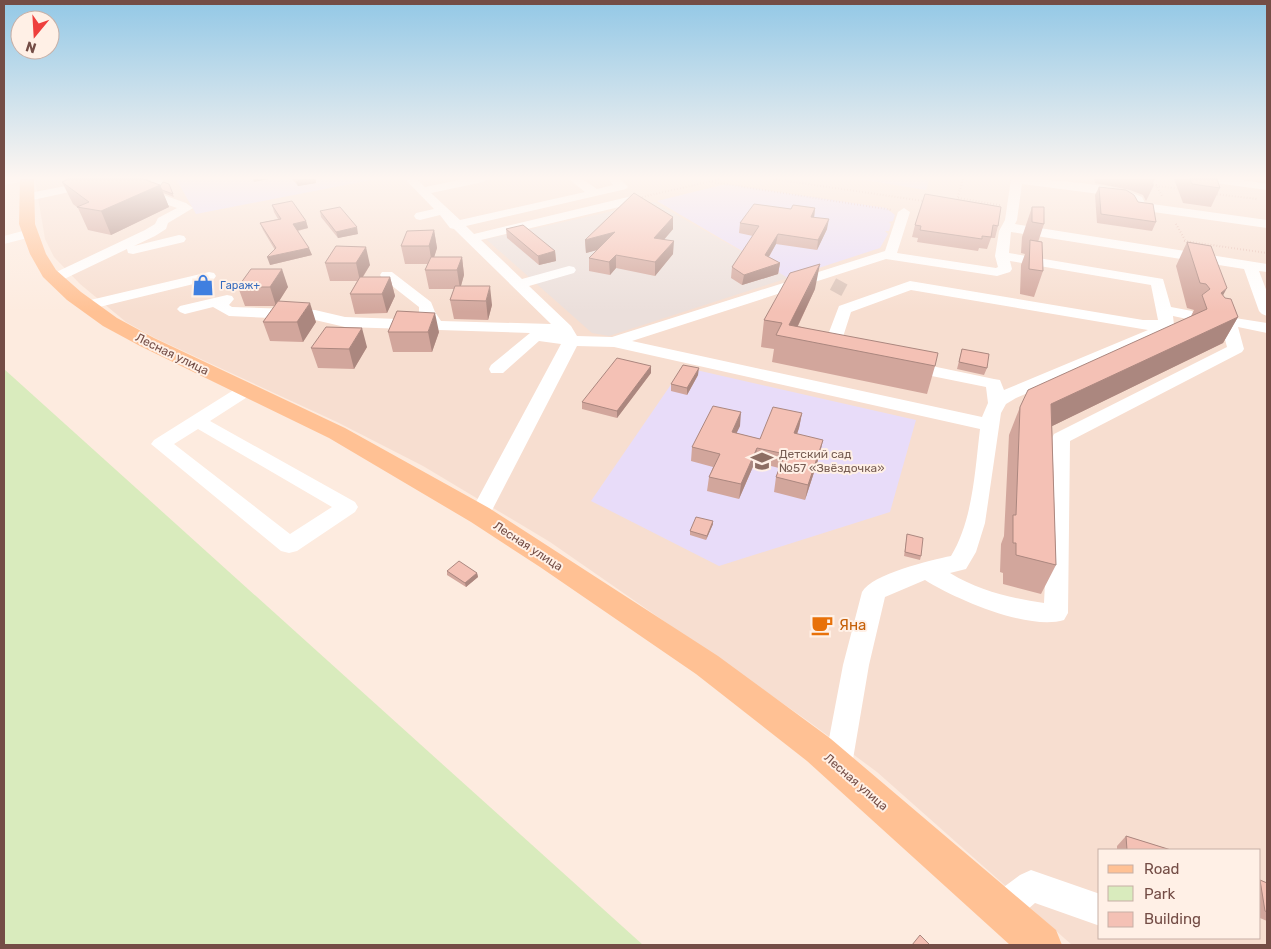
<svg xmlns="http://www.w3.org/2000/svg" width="1271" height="949" viewBox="0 0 1271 949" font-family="Rubik,sans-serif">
<rect width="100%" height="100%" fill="#fdebdf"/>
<path fill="#f7ded0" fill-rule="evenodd" d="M35,179H1267V945H1072L877,772L808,721L550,542L423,466L337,422L155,338L126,322L80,284L54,257L45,239ZM1100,850H1260V938H1100Z"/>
<path fill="#ebdfdb" d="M654,202L788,278L609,336L592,333L486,239Z"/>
<path fill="#e8dcf9" d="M176,179H376L196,214Z
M858,179H930L926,190Z
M726,184L886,208L895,215L893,221L889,222L891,224L889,231H885L888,234L880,248L788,278L657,201Z
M683,367L916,420L890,512L719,566L591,501Z"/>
<path fill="#d9ebbd" d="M4,369L643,945H4Z"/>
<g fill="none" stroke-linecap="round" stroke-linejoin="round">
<path stroke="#dbc4b9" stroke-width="13" stroke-dasharray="13 6" stroke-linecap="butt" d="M833,284L846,291"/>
<path stroke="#d8a499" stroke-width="2" stroke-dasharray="0.5 2.5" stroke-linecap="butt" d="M773,179L924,201
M712,182L892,210
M1150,183L1156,185L1163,198
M1156,186L1181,189
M1214,194L1258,199
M642,197L721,179
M958,198L1000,205
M957,200L963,179
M1176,224L1185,240
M1184,241L1267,253"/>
<path fill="#fff" fill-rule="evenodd" d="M4,179H27L26,181L4,185Z
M90,179H105L88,188L28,201L22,197L24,194L81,183Z
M151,179H163L162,186L155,192L186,203L193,208L168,223L166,229L155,236L134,246L179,235L184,236L186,239L184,242L133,254L128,253L127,249L60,281H50L48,278L50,275L145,230L155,224L158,218L177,208L142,196L140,193L150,185Z
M405,179H417L425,187L464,179H488L483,182L431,193L460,220L585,192L569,179H582L597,189L613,185L608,179H620L628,187L626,189L466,226L474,234L632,196L636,197L638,200L636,203L481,240L522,279L569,266L574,267L576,270L574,273L529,286L571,326L577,336L612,337L885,251L898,212L904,208L910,212L897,253L996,268L998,267L995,256L999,231L1005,220L1011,179C1045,179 1113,183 1142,197L1145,203L1267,220V228L1139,210L1135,209L1132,202L1123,197L1022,184L1017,220L1015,224L1267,264V272L1259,271L1267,292V316L1262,314L1259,311L1244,269L1011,232L1009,253L1163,279L1171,307L1192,311L1195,314L1192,317L1187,319L1173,316L1174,325L1157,338L1016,398L1006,404L1001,413L985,523L976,552L966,569L950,573C979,591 1011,598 1044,603L1052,438L1054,434L1227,347L1221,324L1212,322L1209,319L1212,316L1218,315L1215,304L1218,301H1228L1235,318L1267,323V333L1238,327L1244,349L1242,352L1070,441L1068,613L1064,620C1029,631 955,599 925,580L885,597L869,665L852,765L848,774L838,778L828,774L824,765L843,665L862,592C872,574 931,560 951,556C973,520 975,470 980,429L614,347L577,346L487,520L480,522L473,520L469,515L561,344L539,341L503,373H491L489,369L491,365L530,333L345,327L315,320L229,316L213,307L185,314L180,312L177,309L180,306L227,295L232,296L234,299L229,305L232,307L315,310L345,317L425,320L419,313V307L382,278L380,275L382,272H392L431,302L435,312L441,321L551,324L454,229L450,228L440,215L420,220L416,219L414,216L416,213L434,209ZM886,259L997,276L1010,272L1012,269L1010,261L1151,285L1158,320H1143L910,281L839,306L826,340C832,351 840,360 854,356L856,353C852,347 846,347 842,340L851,312L911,290L1148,330L1004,390L1000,380L994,379L908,361L902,362L900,366L902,370L986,387L988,403L982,417L632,341Z
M1203,179H1236L1267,184V190L1208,182Z
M30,229L35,230L36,233L35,236L4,244V236Z
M209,272L214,273L216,276L214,279L87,310L82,308L79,305L82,302Z
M246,385L252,386L255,390L252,394L210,421L355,502L358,507L355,512L297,551L289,553L281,551L151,444L154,440L240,386ZM198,429L332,507L290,534L174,444Z
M1031,870L1100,894V926L1035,903L1013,922L1001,926L989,922L985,910L989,898L1020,875Z"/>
<path fill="#ffc194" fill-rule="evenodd" d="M20,179H34L35,224L46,254L56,270L81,292L117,318L154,338L345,428L489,508L718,656L831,739L1056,930L1062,945H1010L807,761L696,674L540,567L471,522L329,438L140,346L103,326L67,300L43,277L30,254L19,224Z"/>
</g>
<path fill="#d2a69c" d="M147,179L148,181L160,186L169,184L174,197L163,193L169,207L111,235L88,230L78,208L73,204L62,182Z
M292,179H316V183L298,186Z
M1094,179H1155L1153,183L1154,185L1146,201L1143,195L1130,190L1095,183Z
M1174,179H1217L1220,188L1211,207L1183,203Z
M1099,187L1138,202L1156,222L1152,231L1097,223L1095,195Z
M925,194L998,226L995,238H991L987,249L979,248L978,251L917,242L918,238L912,237L915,225Z
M272,205L306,221L308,228L298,231L312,255L270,265L275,250L263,230L260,223L278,219L274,212Z
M1032,207L1044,224L1038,242L1043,271L1034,297L1020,294L1021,265L1025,254L1021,253L1022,237Z
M815,208L814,217L827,229L817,250L776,244L769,257L780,263L778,274L742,285L731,278L732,267L753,236L739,233L740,223L791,209Z
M320,211L358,234L338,238L321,217Z
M673,217V229L664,240L673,254L655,276L616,268L610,275L589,271V258L597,250L586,253L585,240Z
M506,229L555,251L556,261L539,265L507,238Z
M434,230L437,248L434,257H462L464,275L461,286L492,305L488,320L454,319L450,300L454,289H429L425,270L428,264H405L401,246Z
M1187,242L1238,317L1223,343L1052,426L1056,565L1041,594L1003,584V573L1000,572L1001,544L1004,536L1009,435L1020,407L1191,316L1194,310L1187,308L1176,266Z
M336,246L370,265L363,277H390L395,296L387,313L355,314L350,294L357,281H330L325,263Z
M251,269L288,287L279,301L316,322L303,342L270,341L263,322L275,306H245L238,287Z
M815,289L798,326L935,366L927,394L772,362L774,349L761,347L764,320Z
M388,332H439L432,352H393Z
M367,347L354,369L318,368L311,348Z
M962,349L987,368L984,375L957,369Z
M651,373L617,418L582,409V402Z
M698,375L687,395L671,391V384Z
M802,413L799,428L797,434L820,454L805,500L774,492L776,477L779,468L755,462L739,499L707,491L709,477L713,467L691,461L692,447L740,426L736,433L760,439Z
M713,524L706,540L690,535V531Z
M907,534L921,556L920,560L904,556Z
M447,571L477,573L478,577L466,587L447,575Z
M1126,836L1171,850H1117V846Z
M1260,880L1267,883V921L1260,918Z"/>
<path fill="#ab877f" d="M253,179H269L254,182Z
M303,179H316V183L298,186L296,181Z
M160,185L169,207L111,235L101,211Z
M815,208L814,218L811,217Z
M673,217V229L654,251V238Z
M829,219L827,229L817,250L818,240Z
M306,221L308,228L295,231L293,224Z
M357,227L358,234L338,238L336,232Z
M434,230L437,248L432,264L429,246Z
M615,232V245L586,253L585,240Z
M778,234L776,244L764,265L765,255Z
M674,241L673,254L655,276V262Z
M366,247L370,265L360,281L356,263Z
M309,248L312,255L270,265L267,257Z
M555,251L556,261L539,265L538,256Z
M616,255V268L610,275L609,262Z
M462,257L464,275L460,289L457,270Z
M780,263L778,274L742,285L744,275Z
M820,264L815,289L792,338L789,325Z
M282,269L288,287L276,306L270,287Z
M390,277L395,296L387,313L382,294Z
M490,286L492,305L488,320L486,301Z
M1227,288L1213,314L1221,293Z
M310,303L316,322L303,342L297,322Z
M435,313L439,332L432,352L428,332Z
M1238,317L1223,343L1040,432L1051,404Z
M362,328L367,347L354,369L349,349Z
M651,366V373L617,418V411Z
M699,368L698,375L687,395V388Z
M741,412L740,426L730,447L732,432Z
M802,413L799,428L792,448L794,433Z
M823,440L820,454L805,500L808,485Z
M757,448L755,462L739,499L741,484Z
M713,521V524L706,540L707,536Z
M477,573L478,577L466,587L465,583Z"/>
<path fill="#f4c1b5" stroke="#ab877f" d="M68,179H143L160,185L101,211L77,207L89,202L62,182Z
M1190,179H1217L1220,188L1192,184Z
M163,182L169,184L173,194L162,190L160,186Z
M1099,187L1126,190L1134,195L1138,202L1153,204L1156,222L1101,214Z
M634,193L673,217L654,238L674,241L655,262L616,255L609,262L589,258L615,232L585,240Z
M925,194L1001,207L998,226L993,225L991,237L982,236V239L920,230L921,226L915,225Z
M292,201L306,221L293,224L309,248L267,257L276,248L260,223L281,219L272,205Z
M754,204L791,209L793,205L815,208L811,217L829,219L818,240L778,234L765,255L780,263L744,275L732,267L759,226L740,223Z
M340,207L357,227L336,232L320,211Z
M1032,207H1044V224L1032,222Z
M523,225L555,251L538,256L506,229Z
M434,230L429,246H401L407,231Z
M1030,240L1042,242L1043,271L1029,269Z
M1187,242L1211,246L1227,288L1221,293L1225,298L1231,299L1238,317L1051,404L1056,565L1016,555V543H1013V515H1016L1020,407L1028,390L1207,309L1202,295L1210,289L1206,284L1200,283Z
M336,246L366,247L356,263H325Z
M431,257H462L457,270H425Z
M820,264L789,325L938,353L935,366L776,335L782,323L764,320L790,273Z
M251,269H282L270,287H238Z
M360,277H390L382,294H350Z
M455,286H490L486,301L450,300Z
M278,301L310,303L297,322H263Z
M397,311L435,313L428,332H388Z
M326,327L362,328L349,349L311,348Z
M962,349L989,354L987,368L959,362Z
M617,358L651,366L617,411L582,402Z
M683,365L699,368L687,388L671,384Z
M713,406L741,412L732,432L760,439L773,407L802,413L794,433L823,440L808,485L776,477L785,454L757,448L741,484L709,477L720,454L692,447Z
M696,517L713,521L707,536L690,531Z
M907,534L923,538L921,556L905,552Z
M459,561L477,573L465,583L447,571Z
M1126,836L1171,850H1127Z
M1260,880L1267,883V912L1265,911Z
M920,935L930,945H912Z"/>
<linearGradient id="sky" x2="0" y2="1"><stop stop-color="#93c8e6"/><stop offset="0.57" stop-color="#fef6f1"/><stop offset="1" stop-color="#fef6f1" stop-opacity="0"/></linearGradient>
<rect width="1271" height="312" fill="url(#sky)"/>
<defs>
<g id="shop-bare" transform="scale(1.725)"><path d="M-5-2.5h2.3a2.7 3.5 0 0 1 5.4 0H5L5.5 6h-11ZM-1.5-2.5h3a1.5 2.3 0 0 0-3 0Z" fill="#3f7fe0" stroke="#fff0e6" stroke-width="2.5" paint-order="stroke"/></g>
<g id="school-bare" transform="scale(1.725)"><path d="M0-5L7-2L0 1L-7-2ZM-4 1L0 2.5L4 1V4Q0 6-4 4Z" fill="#8d6e63" stroke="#fff0e6" stroke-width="2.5" paint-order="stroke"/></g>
<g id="cafe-bare" transform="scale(1.725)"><path d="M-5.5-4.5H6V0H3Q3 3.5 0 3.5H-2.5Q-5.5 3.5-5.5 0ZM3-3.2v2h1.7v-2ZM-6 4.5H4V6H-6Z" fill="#e8710a" stroke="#fff0e6" stroke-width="2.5" paint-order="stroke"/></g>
</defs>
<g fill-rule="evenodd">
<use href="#shop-bare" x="203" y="285"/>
<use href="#school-bare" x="762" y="461"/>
<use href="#cafe-bare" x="822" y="625"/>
</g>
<g text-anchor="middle" stroke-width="4" stroke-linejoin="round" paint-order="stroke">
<g font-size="11" fill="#366cbe" stroke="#fff0e6" text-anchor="start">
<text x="220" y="289">Гараж+</text>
</g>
<g font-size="12" fill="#744d46" stroke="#fff0e6">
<text transform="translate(172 354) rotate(26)" y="4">Лесная улица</text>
<text transform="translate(528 546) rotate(33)" y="4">Лесная улица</text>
<text transform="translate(856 782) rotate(41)" y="4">Лесная улица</text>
</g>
<g font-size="12" fill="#785e54" stroke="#fff0e6" text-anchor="start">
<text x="779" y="458">Детский сад<tspan x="779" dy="14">№57 «Звёздочка»</tspan></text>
</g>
<g font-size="15" fill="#c56008" stroke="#fff0e6" text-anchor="start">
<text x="839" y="630">Яна</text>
</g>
</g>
<rect width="1271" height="949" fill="none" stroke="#744d46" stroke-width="10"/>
<rect x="1098" y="849" width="162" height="90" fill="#fff0e6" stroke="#c7afa6"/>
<rect x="1108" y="865" width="25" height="8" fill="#ffc194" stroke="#c7afa6"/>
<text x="1144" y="874" font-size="15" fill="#744d46">Road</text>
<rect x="1108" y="886" width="25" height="15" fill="#d9ebbd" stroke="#c7afa6"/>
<text x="1144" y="899" font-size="15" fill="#744d46">Park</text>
<rect x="1108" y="912" width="25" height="15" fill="#f4c1b5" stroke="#c7afa6"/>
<text x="1144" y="924" font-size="15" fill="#744d46">Building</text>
<g transform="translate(35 35) rotate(198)"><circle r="24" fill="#fff0e6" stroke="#c7afa6"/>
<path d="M0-4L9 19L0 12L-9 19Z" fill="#ee3f3d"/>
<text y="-8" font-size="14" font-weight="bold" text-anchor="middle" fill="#744d46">N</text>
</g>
</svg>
